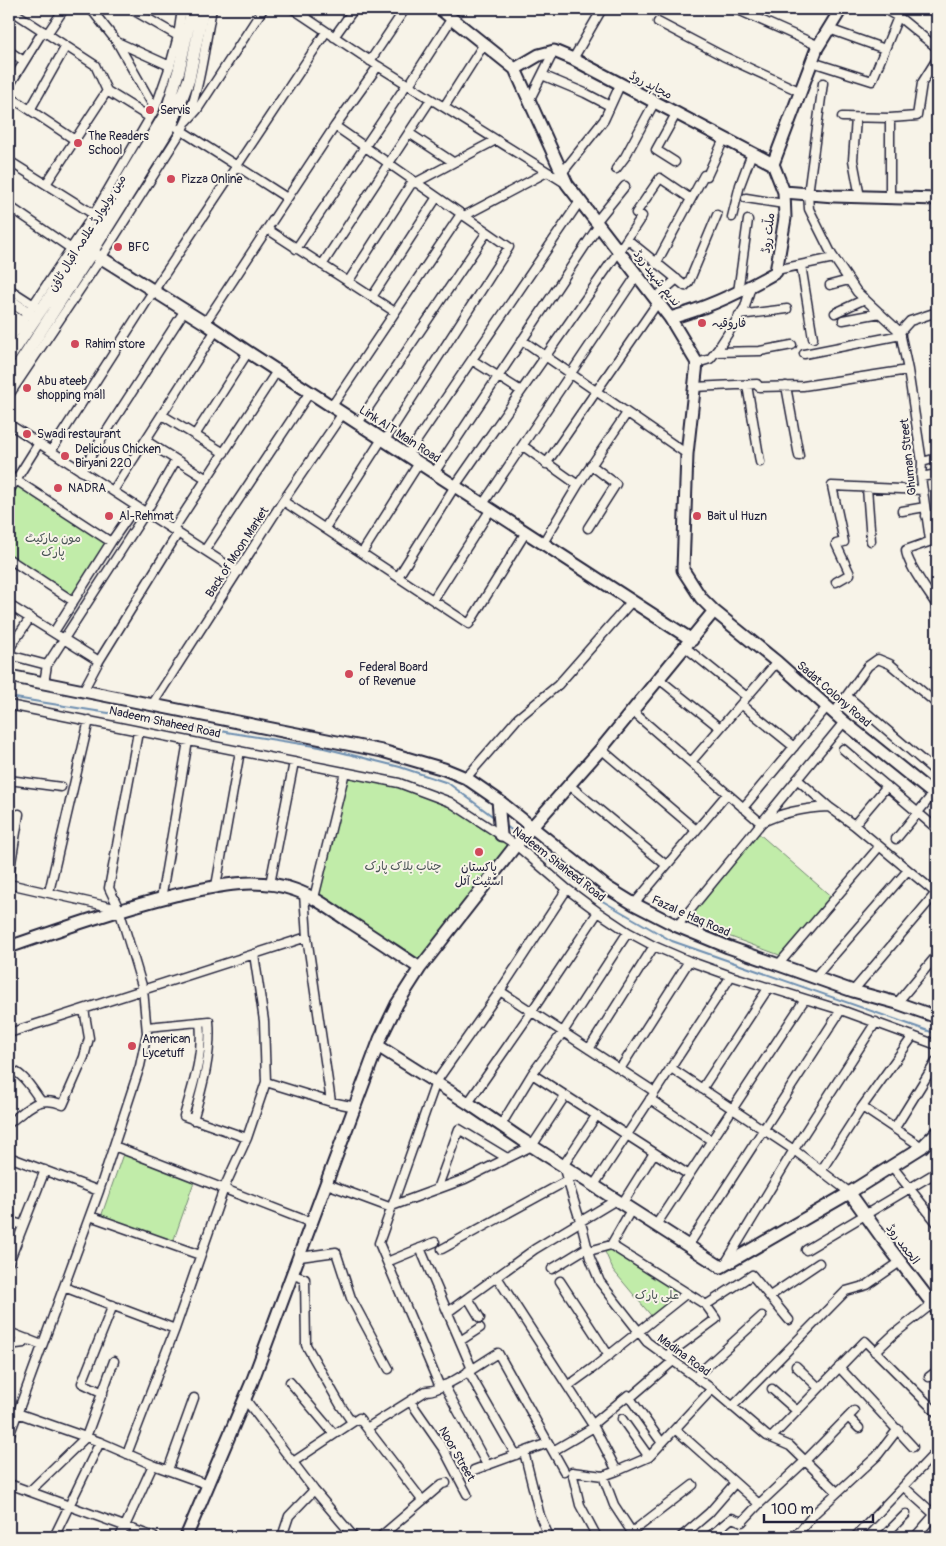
<svg xmlns="http://www.w3.org/2000/svg" width="946" height="1546" viewBox="0 0 946 1546" font-family="Pangolin,'Playpen Sans Arabic',sans-serif">
<rect width="100%" height="100%" fill="#f7f3e8"/>
<filter id="ink" filterUnits="userSpaceOnUse"><feTurbulence type="fractalNoise" baseFrequency=".02" numOctaves="2"/><feDisplacementMap in="SourceGraphic" scale="10" xChannelSelector="R" yChannelSelector="G"/><feConvolveMatrix kernelMatrix="1 2 1 2 8 2 1 2 1" color-interpolation-filters="sRGB"/></filter>
<g filter="url(#ink)">
<path fill="#c1eca9" stroke="#728772" d="M17,483L107,542L72,596L9,554V496Z
M345,772L399,783L450,802L516,845L420,968L314,898Z
M757,832L834,899L782,956L685,920Z
M123,1154L195,1179L173,1242L101,1217Z
M611,1245L688,1294L654,1319L613,1270L603,1247Z"/>
<g fill="none" stroke-linecap="round" stroke-linejoin="round">
<path stroke="#6d8eb0" stroke-width="2" d="M9,697L320,747L400,767L448,783L495,818
M505,825L519,836
M524,841L592,895L672,941L937,1034"/>
<g stroke="#22223b" stroke-width="11">
<path id="street" d="M9,9L95,65L107,91L149,117
M91,9L117,42L170,66
M131,9L178,36
M293,9L378,66L567,184
M736,9L819,46
M884,9L900,18L937,48
M658,22L723,56L801,92
M829,29L885,49
M47,34L64,9
M334,37L354,9
M117,42L155,109
M9,51L24,61
M573,59L602,9
M370,61L405,9
M812,62L872,81L898,17
M542,75L585,93L610,106
M823,83L808,194L809,209L832,255L857,292L900,332L908,370L922,462L921,477L930,540
M409,85L452,18
M9,86L43,31
M9,96L75,140
M529,101L554,51
M444,107L484,44
M30,110L66,46
M842,117L890,118L917,116L922,83L937,59
M856,118L853,160L860,197
M890,118V198
M187,121L197,110L263,9
M335,126L509,247L385,440
M179,129L287,198
M409,133L453,162
M9,161L98,217
M675,162L656,150L676,114
M616,169L625,157L654,103
M562,173L604,120L620,85
M415,183L496,140
M46,184L107,91
M746,198L784,204
M9,206L73,250
M464,216L547,172
M732,217L740,185L752,153
M596,222L625,186
M267,229L395,312
M627,239L685,286L689,282L717,215
M296,249L407,84
M656,264L704,175L707,176L724,139
M322,265L431,99
M801,265L813,338
M776,270L834,258
M348,282L413,181
M830,285L849,280
M9,289L37,307
M738,292L748,220
M372,297L437,197
M655,298L677,279
M835,313L865,299
M739,315L787,309
M843,320L880,313
M9,322L21,331
M205,323L335,126L378,66
M900,332L910,321L937,312
M522,340L687,454
M9,341L94,214L155,109L170,66L178,36L182,9
M716,352L760,351L792,345
M804,354L901,335
M472,360L521,391
M697,363L710,359L718,349L745,307L751,286
M747,385L760,462
M786,386L799,456
M694,387L757,384L759,387L803,386L908,370
M9,395L101,258L182,130C200,94 204,48 212,9
M332,406L461,214
M162,415L224,453
M358,423L487,232
M9,424L238,572
M195,435L248,352
M146,441L207,479
M523,446L578,485
M51,451L154,290L326,32
M407,455L580,201
M922,462L937,458
M546,464L658,302
M81,471L185,310
M434,473L599,225
M921,477L937,474
M16,480L111,542
M867,488L871,541
M9,491L39,443
M113,491L216,330
M283,501L469,624L526,532
M483,504L637,275
M902,511L925,507
M926,516L937,514
M325,528L382,439
M588,528L616,484L591,465
M173,530L277,371
M937,539L906,550C906,563 930,594 937,606
M543,543L578,485L627,413
M205,550L310,392
M362,553L419,463
M9,559L73,601
M398,577L455,486L619,251L642,216L636,213L660,178L691,199
M836,582L850,574L836,544L844,542L832,486L923,490
M433,600L491,509
M9,605L99,661
M54,632L111,542L136,506
M685,647L747,697
M9,649L30,618
M9,655L47,665
M659,679L720,728
M44,683L47,665L146,512L176,460
M83,691L99,661L178,533
M847,696L937,773
M741,704L794,747
M9,705L399,783L450,802L516,845L567,889L598,912L628,932L654,946L689,961L731,976L841,1010L937,1045
M152,705L283,501L343,413
M632,711L761,823C782,812 805,808 829,807
M834,713L868,666L878,659L890,664L937,704
M601,749L696,830
M843,749L937,829
M691,762L777,662
M466,778L518,718L558,685L632,601
M797,779L829,807L854,825L937,894
M9,780L61,787
M568,784L666,865
M743,808L827,707
M854,825L887,786
M896,839L933,794
M9,875L19,814
M9,884L119,909
M270,884L294,762
M216,886L240,751
M49,892L89,720
M304,894L307,937L331,1102
M314,898L345,772
M161,899L188,741
M634,904L727,794
M677,926L844,722
M778,965L879,847
M815,977L908,870
M500,991L655,1092
M853,991L936,893
M897,1003L937,955
M200,1022C204,1055 193,1085 184,1116L247,1138
M147,1027L209,1021C212,1054 202,1088 193,1120
M9,1033L307,937
M589,1049L654,946
M671,1068L794,1150L849,1192
M620,1069L689,961
M9,1070C23,1071 33,1091 41,1101
M532,1074L689,1175
M266,1082L331,1102L356,1107
M702,1089L769,987
M650,1099L712,1141
M468,1103L532,1011L598,912
M862,1107L922,1147
M596,1116L563,1166L583,1230L590,1258L600,1282L647,1342L712,1389L767,1436L790,1446L837,1492
M9,1123C28,1109 38,1094 63,1105L84,1057L89,1038L84,1009
M501,1125L532,1074L563,1032L628,932
M895,1128L937,1060
M114,1146L312,1223
M9,1157L99,1191
M891,1165L937,1223
M821,1171L862,1107L913,1036
M327,1184L389,1207L465,1179L532,1146L565,1096
M594,1185L731,976
M437,1189L459,1129L507,1158
M622,1204L654,1153
M90,1216L200,1255
M9,1221L23,1225
M656,1225L805,999
M611,1245L631,1210
M688,1246L841,1010
M420,1248L472,1369
M442,1249L572,1178
M806,1250L937,1172
M589,1251L611,1245L706,1305L752,1275L789,1320
M300,1257L336,1252L351,1298L389,1369
M9,1262L45,1170
M387,1262L435,1242
M725,1264L798,1143L876,1022
M552,1269L588,1247
M293,1275L305,1279L306,1345L341,1406L352,1422
M497,1277L594,1427L617,1471L603,1476L572,1472L580,1505L597,1537
M560,1281L609,1356
M64,1287L175,1329
M770,1296L819,1263
M468,1298L480,1318
M448,1312L535,1249L616,1200
M9,1332L42,1345
M460,1341L480,1328
M9,1345L24,1343L28,1339
M875,1352L894,1334L932,1304
M666,1356L716,1319L706,1305
M796,1366L819,1388
M839,1367L913,1447
M468,1371L516,1455
M695,1377L762,1316
M929,1377L937,1371
M290,1382L334,1434
M444,1385L487,1465
M568,1386L593,1368L687,1293
M440,1387L379,1243L436,1082L500,991L567,889
M772,1389L797,1411
M103,1393L82,1383L113,1305
M245,1399L314,1490L354,1537
M410,1401L444,1450L467,1494
M732,1407L846,1291L867,1285L900,1262
M17,1413L100,1442L153,1465L209,1485
M848,1417L859,1428
M622,1419L649,1457
M593,1424L628,1395L630,1398
M367,1428L426,1391C442,1392 482,1362 498,1353L564,1471
M675,1429L759,1504L805,1461L854,1411
M9,1436L99,1191L140,1066L147,1033L143,989L119,909L109,888L138,732
M771,1438L865,1341L937,1413
M662,1443L630,1398L673,1361
M553,1451L594,1427
M524,1452L540,1516L549,1537
M127,1454L175,1329L224,1188L247,1138L266,1082L264,1021L254,954
M293,1462L359,1418L422,1500
M168,1470L194,1398
M474,1470L548,1443
M617,1471L649,1457L712,1389
M603,1476L614,1505L635,1537
M9,1484L154,1537
M904,1487L935,1515
M30,1491L86,1437L114,1361
M632,1532L693,1485
M54,1537L100,1442
M120,1537L153,1465
M282,1537L289,1516L314,1490
M380,1537L442,1484L446,1483
M681,1537L709,1513L735,1483
M709,1537L732,1518L742,1522L759,1504
M791,1537L800,1531L815,1513L877,1456L898,1429
M855,1537L937,1451
M883,1537L906,1514
M915,1537L937,1512"/>
</g>
<g stroke="#22223b" stroke-width="15">
<path id="secondary" d="M440,9L515,69L567,184L670,318L697,363L687,454L683,570L701,598L714,611L777,662L844,722L937,797
M515,69L539,55L554,51L573,59L773,164
M784,192L834,196L937,199
M92,252L205,323L248,352L692,640
M9,300L36,318
M9,314L29,328
M670,318C708,308 743,291 776,272L785,218L784,192L773,164L817,48L841,9
M9,358L102,219L166,113L179,70L192,9
M9,380L92,252L172,124L189,79L203,9
M9,676L382,751L444,769L466,778L498,800L608,888L634,904L677,926L728,947L853,991L897,1003L937,1017
M498,800L501,835
M9,947C64,928 119,909 175,895C215,886 256,876 295,890C315,897 332,910 350,922C374,937 397,953 420,968
M378,1046L468,1103L521,1139L721,1267L844,1196L922,1147L937,1132
M849,1192L882,1238L937,1310
M186,1537L252,1382L380,1039L397,1004L420,968L516,845L601,749L714,611"/>
</g>
<use href="#street" stroke="#f7f3e8" stroke-width="8"/>
<use href="#secondary" stroke="#f7f3e8" stroke-width="11"/>
</g>
</g>
<g fill="#d1495b" stroke="#f7f3e8" stroke-width="2">
<circle cx="150" cy="110" r="5"/>
<circle cx="78" cy="143" r="5"/>
<circle cx="171" cy="179" r="5"/>
<circle cx="118" cy="247" r="5"/>
<circle cx="702" cy="323" r="5"/>
<circle cx="75" cy="344" r="5"/>
<circle cx="27" cy="388" r="5"/>
<circle cx="27" cy="434" r="5"/>
<circle cx="65" cy="456" r="5"/>
<circle cx="58" cy="488" r="5"/>
<circle cx="109" cy="516" r="5"/>
<circle cx="697" cy="516" r="5"/>
<circle cx="349" cy="674" r="5"/>
<circle cx="479" cy="852" r="5"/>
<circle cx="132" cy="1046" r="5"/>
</g>
<g text-anchor="middle" stroke-width="4" stroke-linejoin="round" paint-order="stroke">
<g font-size="12" fill="#22223b" stroke="#f7f3e8">
<text transform="translate(651 85) rotate(27)" y="4">مجاہد روڈ</text>
<text transform="translate(87 233) rotate(-58)" y="4">مین بولیوارڈ علامہ اقبال ٹاؤن</text>
<text transform="translate(768 233) rotate(-83)" y="4">ملّت روڈ</text>
<text transform="translate(657 278) rotate(52)" y="4">ندیم شہید روڈ</text>
<text transform="translate(400 434) rotate(33)" y="4">Link AIT Main Road</text>
<text transform="translate(908 457) rotate(-96)" y="4">Ghuman Street</text>
<text transform="translate(237 552) rotate(-57)" y="4">Back of Moon Market</text>
<text transform="translate(834 694) rotate(41)" y="4">Sadat Colony Road</text>
<text transform="translate(165 722) rotate(12)" y="4">Nadeem Shaheed Road</text>
<text transform="translate(559 864) rotate(38)" y="4">Nadeem Shaheed Road</text>
<text transform="translate(691 916) rotate(24)" y="4">Fazal e Haq Road</text>
<text transform="translate(903 1244) rotate(53)" y="4">الحمد روڈ</text>
<text transform="translate(684 1355) rotate(36)" y="4">Madina Road</text>
<text transform="translate(457 1454) rotate(60)" y="4">Noor Street</text>
</g>
<g font-size="12" fill="#22223b" stroke="#f7f3e8" text-anchor="start">
<text x="160" y="114">Servis</text>
<text x="88" y="140">The Readers<tspan x="88" dy="14">School</tspan></text>
<text x="181" y="183">Pizza Online</text>
<text x="128" y="251">BFC</text>
<text x="712" y="327">فاروقیہ</text>
<text x="85" y="348">Rahim store</text>
<text x="37" y="385">Abu ateeb<tspan x="37" dy="14">shopping mall</tspan></text>
<text x="37" y="438">Swadi restaurant</text>
<text x="75" y="453">Delicious Chicken<tspan x="75" dy="14">Biryani 220</tspan></text>
<text x="68" y="492">NADRA</text>
<text x="119" y="520">Al-Rehmat</text>
<text x="707" y="520">Bait ul Huzn</text>
<text x="359" y="671">Federal Board<tspan x="359" dy="14">of Revenue</tspan></text>
<text x="479" y="871" text-anchor="middle">پاکستان<tspan x="479" dy="14">اسٹیٹ آئل</tspan></text>
<text x="142" y="1043">American<tspan x="142" dy="14">Lycetuff</tspan></text>
</g>
<g font-size="12" fill="#4a5456" stroke="#f7f3e8">
<text x="53" y="542">مون مارکیٹ<tspan x="53" dy="14">پارک</tspan></text>
<text x="403" y="870">چناب بلاک پارک</text>
<text x="657" y="1299">علی پارک</text>
</g>
</g>
<rect width="946" height="1546" fill="none" stroke="#f7f3e8" stroke-width="30"/>
<rect x="15" y="15" width="916" height="1516" fill="none" stroke="#22223b" stroke-width="2" filter="url(#ink)"/>
<path d="M764 1514v8h109v-8" fill="none" stroke="#22223b" stroke-width="2.5"/>
<text x="771" y="1514" font-size="15" fill="#22223b" stroke="#f7f3e8" stroke-width="4" paint-order="stroke">100 m</text>
</svg>
